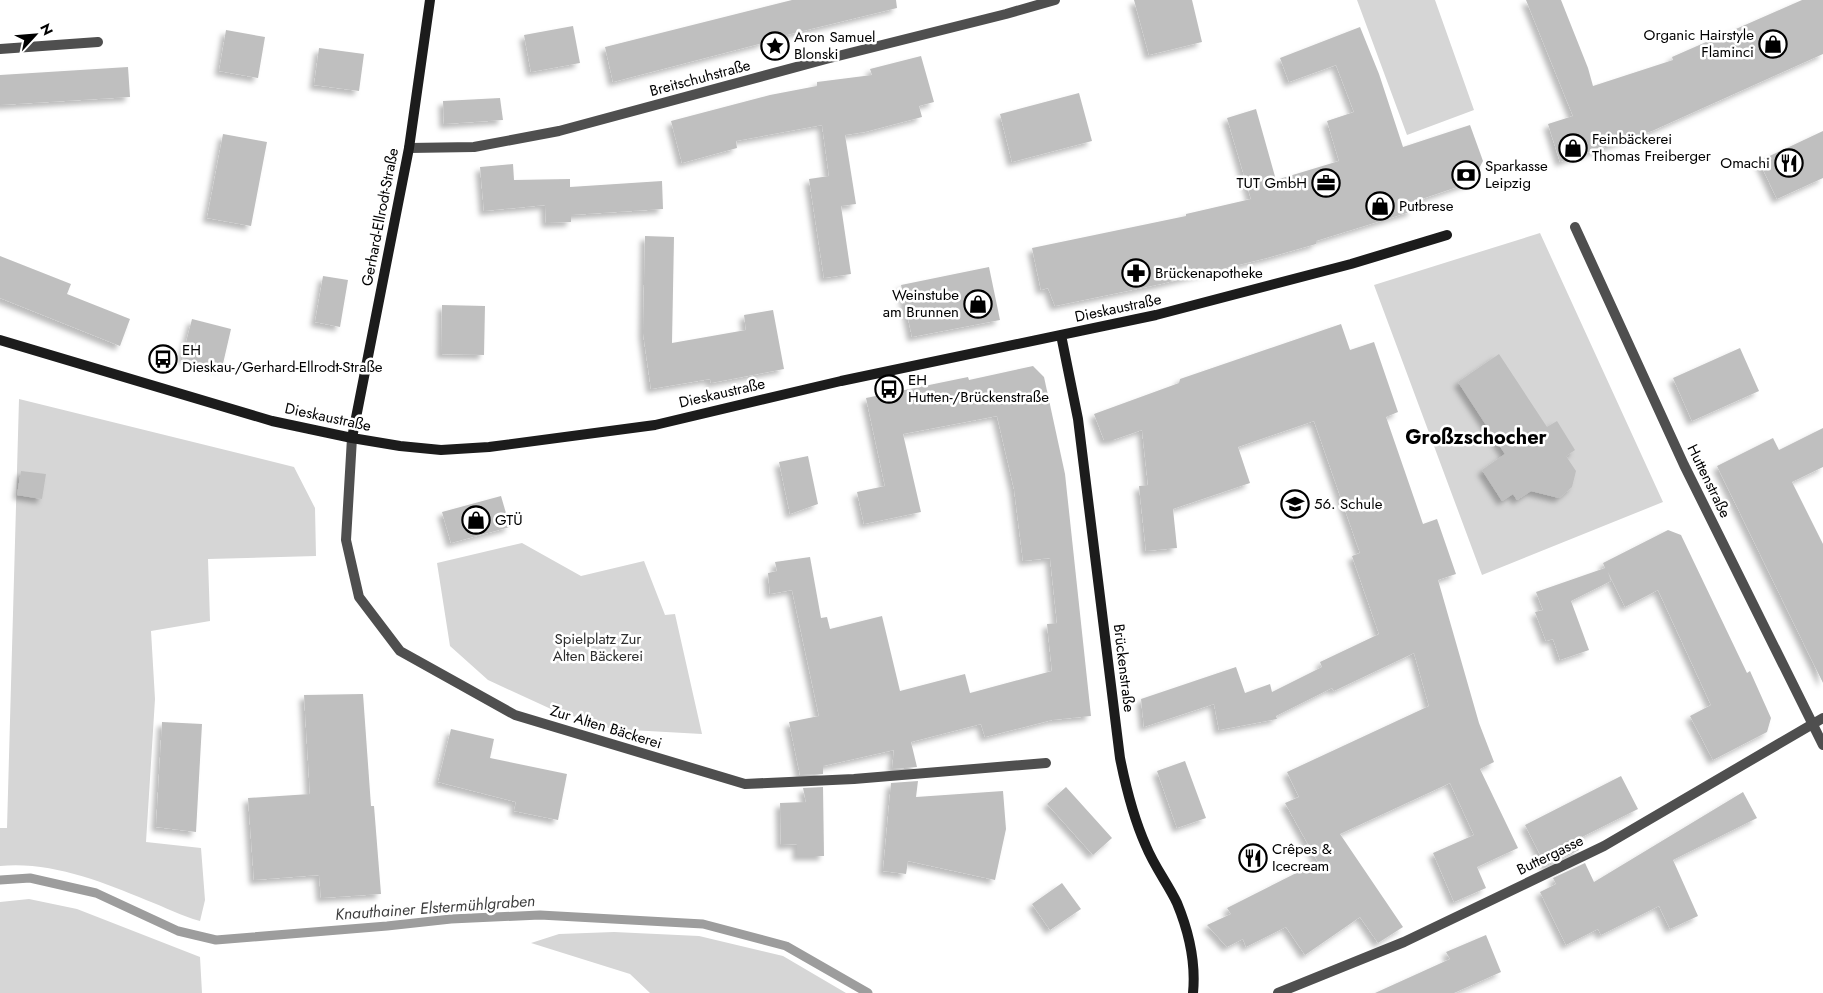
<svg xmlns="http://www.w3.org/2000/svg" width="1823" height="993" viewBox="0 0 1823 993" font-family="Jost,sans-serif">
<defs>
<filter id="shadow"><feDropShadow dx="-4.5" dy="4.5" stdDeviation="2.5" flood-color="#0004"/></filter>
</defs>
<rect width="100%" height="100%" fill="#fff"/>
<path fill="#d6d6d6" d="M1357,0H1435L1474,110L1407,135Z
M1540,233L1663,502L1482,575L1374,285Z
M19,399L294,467L315,508L316,556L208,559L210,621L151,631L155,699L146,842L201,848L205,900L200,921C181,916 165,907 146,900C101,881 49,861 0,866V828H7Z
M522,543L581,576L644,561L665,615L675,614L702,734L612,729L551,709L488,680L450,646L437,563Z
M29,899L77,909L200,957L202,993H0V902Z
M614,932L699,936L783,956L846,993H650L630,974L531,943L559,934Z"/>
<g fill="none" stroke-linecap="round" stroke-linejoin="round">
<path stroke="#9d9d9d" stroke-width="9" d="M0,880L30,878L96,893L178,931L216,940L387,926L451,919L540,915L703,924L786,946L868,993"/>
</g>
<path fill="#bfbfbf" filter="url(#shadow)" d="M792,0H896L897,8L762,41L763,43L613,82L605,47Z
M1134,0H1192L1202,42L1149,55Z
M1526,0H1561L1588,68L1593,86L1673,60L1672,57L1802,0H1823V54L1652,131L1560,162L1548,124L1573,116Z
M573,26L580,63L531,72L524,35Z
M1360,27L1379,74L1403,147L1470,125L1483,161L1472,182L1410,203L1413,211L1316,241V244L1267,258L1161,284L1055,306L1048,288L1041,290L1032,248L1186,216V214L1251,199L1227,118L1256,109L1276,180L1339,161L1327,121L1354,112L1336,65L1289,82L1280,58Z
M226,30L265,37L258,78L219,71Z
M319,48L364,54L359,91L314,85Z
M921,56L934,102L919,106L922,117L865,132L845,135L856,204L841,206L851,274L824,278L809,179L829,176L822,125L736,141L737,148L682,163L671,121L770,95L817,86V82L872,75L870,69Z
M128,67L130,97L0,105V75Z
M1079,93L1092,141L1012,162L1000,114Z
M500,98L503,120L444,124L443,101Z
M1823,131V178L1777,199L1759,161Z
M223,134L267,142L251,226L207,218Z
M513,164L514,180L570,179V187L662,181L663,209L571,215V222L546,223L545,205L484,211L480,167Z
M645,236L674,237L672,343L746,330L744,315L773,310L784,369L711,383L710,379L651,389L643,333Z
M0,256L71,284L67,294L130,319L120,346L0,298Z
M989,267L1000,320L912,337L901,285Z
M323,276L348,280L340,327L315,322Z
M442,305L485,306L484,355L441,354Z
M192,319L231,329L222,368L182,358Z
M1341,324L1350,350L1374,342L1398,412L1386,417L1423,524L1437,519L1456,574L1438,580L1479,723L1494,762L1480,769L1518,848L1477,867L1486,888L1454,902L1433,853L1474,835L1450,783L1340,834L1403,927L1378,943L1360,917L1305,955L1286,927L1246,947L1243,939L1227,947L1207,925L1231,914L1227,908L1318,862L1285,803L1299,797L1287,772L1429,706L1414,653L1334,691L1332,688L1276,716L1277,719L1219,730L1214,704L1144,727L1141,699L1236,667L1245,693L1270,684L1272,692L1322,667L1320,662L1379,634L1352,556L1360,553L1314,421L1238,447L1250,483L1173,509L1177,548L1146,551L1139,486L1148,485L1142,430L1113,440H1104L1094,414L1179,383L1180,379Z
M1740,348L1759,391L1692,421L1673,378Z
M1499,354L1547,427L1557,421L1575,450L1566,456L1576,471L1572,487L1559,498L1531,491L1517,500L1513,494L1502,501L1482,470L1505,454L1458,382Z
M1033,366L1044,377L1065,474L1091,716L1052,720L985,737L981,724L911,742L917,767L892,769L894,750L823,766V774L800,775L789,722L819,716L792,590L770,594L768,573L777,571L775,562L810,557L821,618L827,617L830,629L882,616L900,691L965,674L970,693L1052,671L1047,624L1057,623L1050,558L1023,561L1014,489L997,416L903,434L921,512L864,524L857,492L885,486L866,398L968,377L969,380Z
M1823,428V467L1792,482L1823,544V683L1717,466L1773,438L1779,450Z
M808,456L818,504L790,514L779,462Z
M21,471L46,474L42,499L17,495Z
M501,496L510,527L451,543L442,512Z
M1668,530L1681,535L1747,673L1750,671L1771,718L1767,732L1713,760L1690,716L1711,705L1658,590L1625,607L1608,572L1611,581L1571,601L1589,650L1560,660L1553,639L1546,641L1535,612L1543,610L1536,592L1605,568L1603,563Z
M363,694L371,806H374L381,894L321,898L319,875L254,880L248,798L310,794L304,695Z
M162,722L202,724L196,832L156,827Z
M451,729L494,739L490,758L567,774L558,820L514,811L516,802L438,782Z
M1185,761L1206,818L1177,828L1157,771Z
M1621,776L1638,809L1574,841L1579,850L1546,866L1525,825Z
M918,781L916,797L1003,791L1006,829L995,880L908,861L906,874L883,871L891,783Z
M823,787L824,856H797V844L781,845L780,803L806,802L803,788Z
M1066,787L1112,838L1093,855L1047,804Z
M1743,792L1757,818L1673,860L1698,916L1670,929L1659,906L1601,935L1598,929L1566,945L1540,892L1556,884L1553,878L1585,863L1594,882Z
M1062,883L1081,909L1050,930L1032,904Z
M1486,935L1501,972L1454,993H1375L1450,959L1446,952Z"/>
<g fill="none" stroke-linecap="round" stroke-linejoin="round">
<path stroke="#4f4f4f" stroke-width="10" d="M0,49L98,42
M409,148L474,147L559,131L826,59L1006,14L1055,0
M1575,227L1684,465L1823,745
M352,438L346,540L359,597L400,651L515,715L745,784L854,779L1046,763
M1278,993L1404,942L1604,846L1823,718"/>
<path stroke="#1c1c1c" stroke-width="10" d="M1061,335L1078,419L1120,758C1126,788 1133,817 1146,846C1154,866 1168,884 1177,903C1189,932 1196,962 1193,993
M0,340L272,421L352,438L400,446L441,450L489,447L655,425L841,381L1156,315L1351,264L1447,235
M352,438L409,148L430,0"/>
</g>
<defs>
<g id="shop-ring" transform="scale(1.4375)"><circle r="9.5" fill="#fff" stroke="#000" stroke-width="1.5"/><path d="M-5-2.5h2.3a2.7 3.5 0 0 1 5.4 0H5L5.5 6h-11ZM-1.5-2.5h3a1.5 2.3 0 0 0-3 0Z" fill="#000"/></g>
<g id="sight-ring" transform="scale(1.4375)"><circle r="9.5" fill="#fff" stroke="#000" stroke-width="1.5"/><path d="M0-6L1.8-2.2L6-1.7L2.9 1.2L3.7 5.4L0 3.3L-3.7 5.4L-2.9 1.2L-6-1.7L-1.8-2.2Z" fill="#000"/></g>
<g id="restaurant-ring" transform="scale(1.4375)"><circle r="9.5" fill="#fff" stroke="#000" stroke-width="1.5"/><path d="M-5-6h1v4h1v-4h1v4h1v-4h1v5L-1.5 .5V6h-2V.5L-5-1ZM5-6V6H3V1.5H1.5Q1.5-4 5-6Z" fill="#000"/></g>
<g id="bank-ring" transform="scale(1.4375)"><circle r="9.5" fill="#fff" stroke="#000" stroke-width="1.5"/><path d="M-6-4H6V4H-6ZM0-2.3a2.3 2.3 0 1 0 0 4.6a2.3 2.3 0 1 0 0-4.6Z" fill="#000"/></g>
<g id="office-ring" transform="scale(1.4375)"><circle r="9.5" fill="#fff" stroke="#000" stroke-width="1.5"/><path d="M-6-3h4V-5.5h4V-3h4V5H-6ZM-1-4.5V-3h2v-1.5ZM-6 0V1H6V0Z" fill="#000"/></g>
<g id="pharmacy-ring" transform="scale(1.4375)"><circle r="9.5" fill="#fff" stroke="#000" stroke-width="1.5"/><path d="M-2-6h4v4h4v4h-4v4h-4v-4h-4v-4h4Z" fill="#000"/></g>
<g id="bus-ring" transform="scale(1.4375)"><circle r="9.5" fill="#fff" stroke="#000" stroke-width="1.5"/><path d="M-5-6H5V4H4V6H2V4H-2V6H-4V4H-5ZM-3.5-4V0h7V-4ZM-3.5 1.2v1.5H-2V1.2ZM2 1.2v1.5H3.5V1.2Z" fill="#000"/></g>
<g id="school-ring" transform="scale(1.4375)"><circle r="9.5" fill="#fff" stroke="#000" stroke-width="1.5"/><path d="M0-5L7-2L0 1L-7-2ZM-4 1L0 2.5L4 1V4Q0 6-4 4Z" fill="#000"/></g>
</defs>
<g fill-rule="evenodd">
<use href="#shop-ring" x="1773" y="44"/>
<use href="#sight-ring" x="775" y="46"/>
<use href="#shop-ring" x="1573" y="148"/>
<use href="#restaurant-ring" x="1789" y="163"/>
<use href="#bank-ring" x="1466" y="175"/>
<use href="#office-ring" x="1326" y="183"/>
<use href="#shop-ring" x="1380" y="206"/>
<use href="#pharmacy-ring" x="1136" y="273"/>
<use href="#shop-ring" x="978" y="304"/>
<use href="#bus-ring" x="163" y="359"/>
<use href="#bus-ring" x="889" y="389"/>
<use href="#school-ring" x="1295" y="504"/>
<use href="#shop-ring" x="476" y="520"/>
<use href="#restaurant-ring" x="1253" y="858"/>
</g>
<g text-anchor="middle" stroke-width="5" stroke-linejoin="round" paint-order="stroke">
<g font-size="15" fill="#000" stroke="#fff" text-anchor="start">
<text x="1754" y="40" text-anchor="end">Organic Hairstyle<tspan x="1754" dy="17">Flaminci</tspan></text>
<text x="794" y="42">Aron Samuel<tspan x="794" dy="17">Blonski</tspan></text>
<text x="1592" y="144">Feinbäckerei<tspan x="1592" dy="17">Thomas Freiberger</tspan></text>
<text x="1770" y="168" text-anchor="end">Omachi</text>
<text x="1485" y="171">Sparkasse<tspan x="1485" dy="17">Leipzig</tspan></text>
<text x="1307" y="188" text-anchor="end">TUT GmbH</text>
<text x="1399" y="211">Putbrese</text>
<text x="1155" y="278">Brückenapotheke</text>
<text x="959" y="300" text-anchor="end">Weinstube<tspan x="959" dy="17">am Brunnen</tspan></text>
<text x="182" y="355">EH<tspan x="182" dy="17">Dieskau-/Gerhard-Ellrodt-Straße</tspan></text>
<text x="908" y="385">EH<tspan x="908" dy="17">Hutten-/Brückenstraße</tspan></text>
<text x="1314" y="509">56. Schule</text>
<text x="495" y="525">GTÜ</text>
<text x="1272" y="854">Crêpes &amp;<tspan x="1272" dy="17">Icecream</tspan></text>
</g>
<g font-size="15" fill="#000" stroke="#fff">
<text transform="translate(700 78) rotate(-15)" y="5">Breitschuhstraße</text>
<text transform="translate(380 217) rotate(-79)" y="5">Gerhard-Ellrodt-Straße</text>
<text transform="translate(1118 308) rotate(-12)" y="5">Dieskaustraße</text>
<text transform="translate(722 393) rotate(-13)" y="5">Dieskaustraße</text>
<text transform="translate(328 417) rotate(12)" y="5">Dieskaustraße</text>
<text transform="translate(1709 481) rotate(64)" y="5">Huttenstraße</text>
<text transform="translate(1124 668) rotate(83)" y="5">Brückenstraße</text>
<text transform="translate(606 727) rotate(17)" y="5">Zur Alten Bäckerei</text>
<text transform="translate(1550 855) rotate(-26)" y="5">Buttergasse</text>
</g>
<g font-size="15" fill="#2d2d2d" stroke="#fff">
<text x="598" y="644">Spielplatz Zur<tspan x="598" dy="17">Alten Bäckerei</tspan></text>
</g>
<g font-size="16" font-style="italic" fill="#3e3e3e" stroke="#fff">
<text transform="translate(435 907) rotate(-4)" y="6">Knauthainer Elstermühlgraben</text>
</g>
<g font-size="20" font-weight="bold" fill="#000" stroke="#fff">
<text x="1476" y="444">Großzschocher</text>
</g>
</g>
<g transform="translate(35 35) rotate(64)" stroke="#ffffff" stroke-width="4" paint-order="stroke">
<path d="M0-4L9 19L0 12L-9 19Z" fill="#000000"/>
<text y="-8" font-size="14" font-weight="bold" text-anchor="middle" fill="#000000">N</text>
</g>
</svg>
